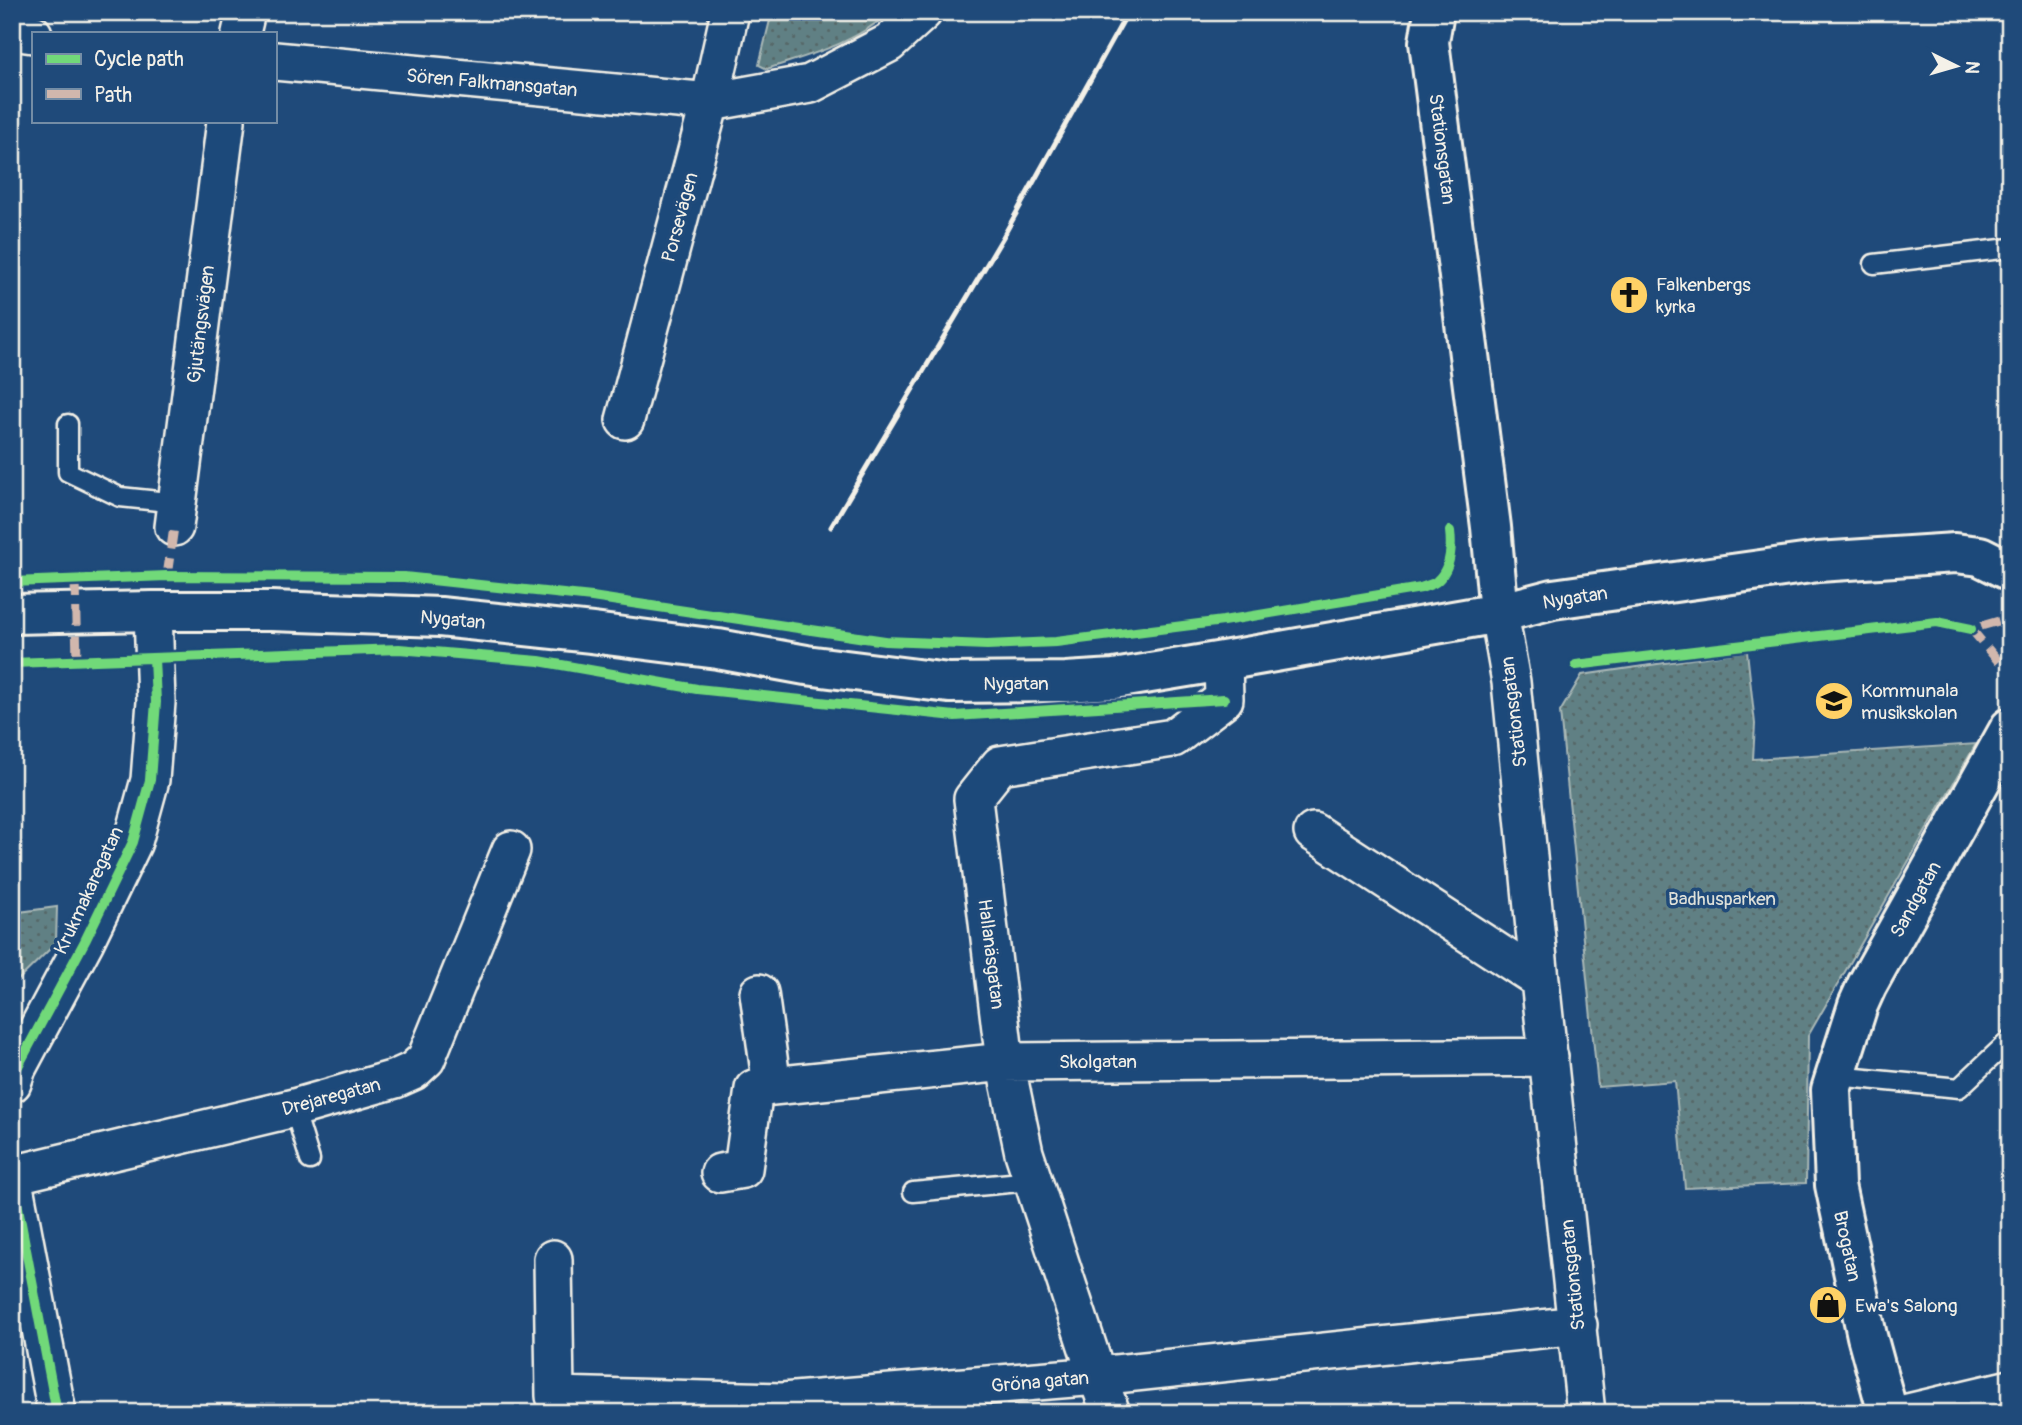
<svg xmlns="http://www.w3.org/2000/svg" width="2022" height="1425" viewBox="0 0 2022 1425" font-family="Pangolin,sans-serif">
<defs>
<pattern id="green-dots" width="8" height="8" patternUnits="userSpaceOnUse" patternTransform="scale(1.75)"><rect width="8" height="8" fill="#608084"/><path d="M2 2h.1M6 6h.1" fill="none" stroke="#566768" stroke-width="1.8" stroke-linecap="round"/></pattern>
</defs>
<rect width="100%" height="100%" fill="#1f4a7a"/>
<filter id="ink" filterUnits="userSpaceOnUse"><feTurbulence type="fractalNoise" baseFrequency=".0143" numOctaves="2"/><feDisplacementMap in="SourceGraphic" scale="14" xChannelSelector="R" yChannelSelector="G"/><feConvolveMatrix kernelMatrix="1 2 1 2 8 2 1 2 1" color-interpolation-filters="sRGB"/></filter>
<g filter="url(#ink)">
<path fill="url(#green-dots)" stroke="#aab8b6" stroke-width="2" d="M772,12H890C854,44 812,54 767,69L759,65Z
M1747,651L1755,724L1753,759L1976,744L1808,1036L1806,1183L1685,1188L1675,1081L1598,1087L1560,712L1582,675Z
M57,907L56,943L12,986V913Z"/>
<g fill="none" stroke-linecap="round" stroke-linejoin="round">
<g stroke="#f4f1e8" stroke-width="23">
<path id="service" d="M1874,264L2010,248
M68,424V472L120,497L178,503
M1836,1076L1959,1088L2010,1040
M294,1108L310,1160
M913,1192L1032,1181"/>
</g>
<g stroke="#f4f1e8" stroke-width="42">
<path id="minor" d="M12,31L33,34
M241,33L246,12
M275,61L710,102L810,84L889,43L923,12
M625,420L710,102L730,12
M174,527L226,121
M1499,613L1511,682L1540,980L1586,1413
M1313,832L1540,980
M759,993L772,1086
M12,1083L17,1068L85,941L133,842L150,780L156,702L153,611
M720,1173L743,1169L754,1089L772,1086L1005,1062L1549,1057
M12,1175L294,1108L395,1079L413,1071L426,1059L511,850
M12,1176L57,1413
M553,1259L555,1396L782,1402L1097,1376L1578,1325
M1111,1413L1097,1376L1024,1153L1005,1062L973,799L1000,765L1173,738L1224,699L1223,661
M1908,1413L2010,1389"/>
</g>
<g stroke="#f4f1e8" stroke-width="44">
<path id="tertiary" d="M1434,12L1429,42L1491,527L1499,613
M12,614L153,611H271L440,617L592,633L718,649L806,665L949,683L1066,682L1114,679L1223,661L1499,613L1553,599L1818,562L1955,553L1980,556L2010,571"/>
</g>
<g stroke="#f4f1e8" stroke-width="44">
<path id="secondary" d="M1888,1413L1867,1336L1835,1185L1831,1090L1858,1005L1867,985L2010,728"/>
</g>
<use href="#service" stroke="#1f4a7a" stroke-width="18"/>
<use href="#minor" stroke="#1f4a7a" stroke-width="37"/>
<use href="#tertiary" stroke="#1f4a7a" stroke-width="38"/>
<use href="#secondary" stroke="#1f4a7a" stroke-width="38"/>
<path stroke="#f4f1e8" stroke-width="5" d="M831,527L1003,237L1128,12"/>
<path stroke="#d1b7ad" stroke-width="9" stroke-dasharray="18 9" stroke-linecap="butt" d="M167,576L174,527
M75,581L77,661
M1999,662L1971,629L2002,620"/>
<g stroke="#1f4a7a" stroke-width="15">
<path id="cycleway" d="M12,582L167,576L404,577L592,597L885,641L987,645L1056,642L1223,621L1421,588C1426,586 1434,584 1437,581C1451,568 1452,548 1450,531
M12,663L399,649L539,661L697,689L955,716L1224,699
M1576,665L1937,622L1971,629
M12,1083L17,1068L85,941L133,842L150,780L156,702L154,658
M12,1176L57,1413"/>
</g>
<use href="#cycleway" stroke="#71d979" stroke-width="10"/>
</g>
</g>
<defs>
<g id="church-disc" transform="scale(2.0125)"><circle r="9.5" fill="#ffd166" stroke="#1f4a7a"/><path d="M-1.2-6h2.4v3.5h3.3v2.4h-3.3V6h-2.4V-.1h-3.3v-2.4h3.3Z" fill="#111"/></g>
<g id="university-disc" transform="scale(2.0125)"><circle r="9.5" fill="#ffd166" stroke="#1f4a7a"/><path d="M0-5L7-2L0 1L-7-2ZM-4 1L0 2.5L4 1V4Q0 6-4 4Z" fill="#111"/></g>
<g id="shop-disc" transform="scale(2.0125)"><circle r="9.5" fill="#ffd166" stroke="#1f4a7a"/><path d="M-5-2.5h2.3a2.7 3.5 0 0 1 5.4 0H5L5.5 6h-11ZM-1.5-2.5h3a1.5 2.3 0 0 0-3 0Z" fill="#111"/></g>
</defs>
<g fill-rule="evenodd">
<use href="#church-disc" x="1629" y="295"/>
<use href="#university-disc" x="1834" y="701"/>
<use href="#shop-disc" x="1828" y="1305"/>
</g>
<g text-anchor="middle" stroke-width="7" stroke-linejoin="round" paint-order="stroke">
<g font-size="19" fill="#f4f1e8" stroke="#1f4a7a">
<text transform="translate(492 82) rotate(5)" y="7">Sören Falkmansgatan</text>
<text transform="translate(1443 149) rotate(83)" y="7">Stationsgatan</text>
<text transform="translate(679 217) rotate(-75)" y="7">Porsevägen</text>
<text transform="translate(200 324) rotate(-83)" y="7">Gjutängsvägen</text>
<text transform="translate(1575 597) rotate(-9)" y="7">Nygatan</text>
<text transform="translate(453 619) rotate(5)" y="7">Nygatan</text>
<text x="1016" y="690">Nygatan</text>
<text transform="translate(1513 712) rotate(-97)" y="7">Stationsgatan</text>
<text transform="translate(88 890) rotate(-65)" y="7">Krukmakaregatan</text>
<text transform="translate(1915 899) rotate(-61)" y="7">Sandgatan</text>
<text transform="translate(992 954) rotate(83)" y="7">Hallanäsgatan</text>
<text x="1098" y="1068">Skolgatan</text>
<text transform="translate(331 1096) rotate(-15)" y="7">Drejaregatan</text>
<text transform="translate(1848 1246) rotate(78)" y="7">Brogatan</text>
<text transform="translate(1572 1275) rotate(-96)" y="7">Stationsgatan</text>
<text transform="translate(1040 1381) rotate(-5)" y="7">Gröna gatan</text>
</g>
<g font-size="19" fill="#f4f1e8" stroke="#1f4a7a" text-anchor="start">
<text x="1656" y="291">Falkenbergs<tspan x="1656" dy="22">kyrka</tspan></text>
<text x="1861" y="697">Kommunala<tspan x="1861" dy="22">musikskolan</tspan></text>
<text x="1855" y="1312">Ewa's Salong</text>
</g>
<g font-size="19" fill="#dee0d9" stroke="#1f4a7a">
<text x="1722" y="905">Badhusparken</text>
</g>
</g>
<rect width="2022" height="1425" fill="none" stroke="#1f4a7a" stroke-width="42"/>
<rect x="21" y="21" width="1980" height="1383" fill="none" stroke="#f4f1e8" stroke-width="2.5" filter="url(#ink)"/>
<rect x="32" y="32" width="245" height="91" fill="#1f4a7a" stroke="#748da6" stroke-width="2"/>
<rect x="46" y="54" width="35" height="10" fill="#71d979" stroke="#748da6" stroke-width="2"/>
<text x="94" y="66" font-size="21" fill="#f4f1e8">Cycle path</text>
<rect x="46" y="89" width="35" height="10" fill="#d1b7ad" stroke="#748da6" stroke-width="2"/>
<text x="94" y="102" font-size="21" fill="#f4f1e8">Path</text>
<g transform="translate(1956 66) rotate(95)" stroke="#1f4a7a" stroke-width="5" paint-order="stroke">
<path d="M0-5L12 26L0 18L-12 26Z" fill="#f4f1e8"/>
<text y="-10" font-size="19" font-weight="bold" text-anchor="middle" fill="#f4f1e8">N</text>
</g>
</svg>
